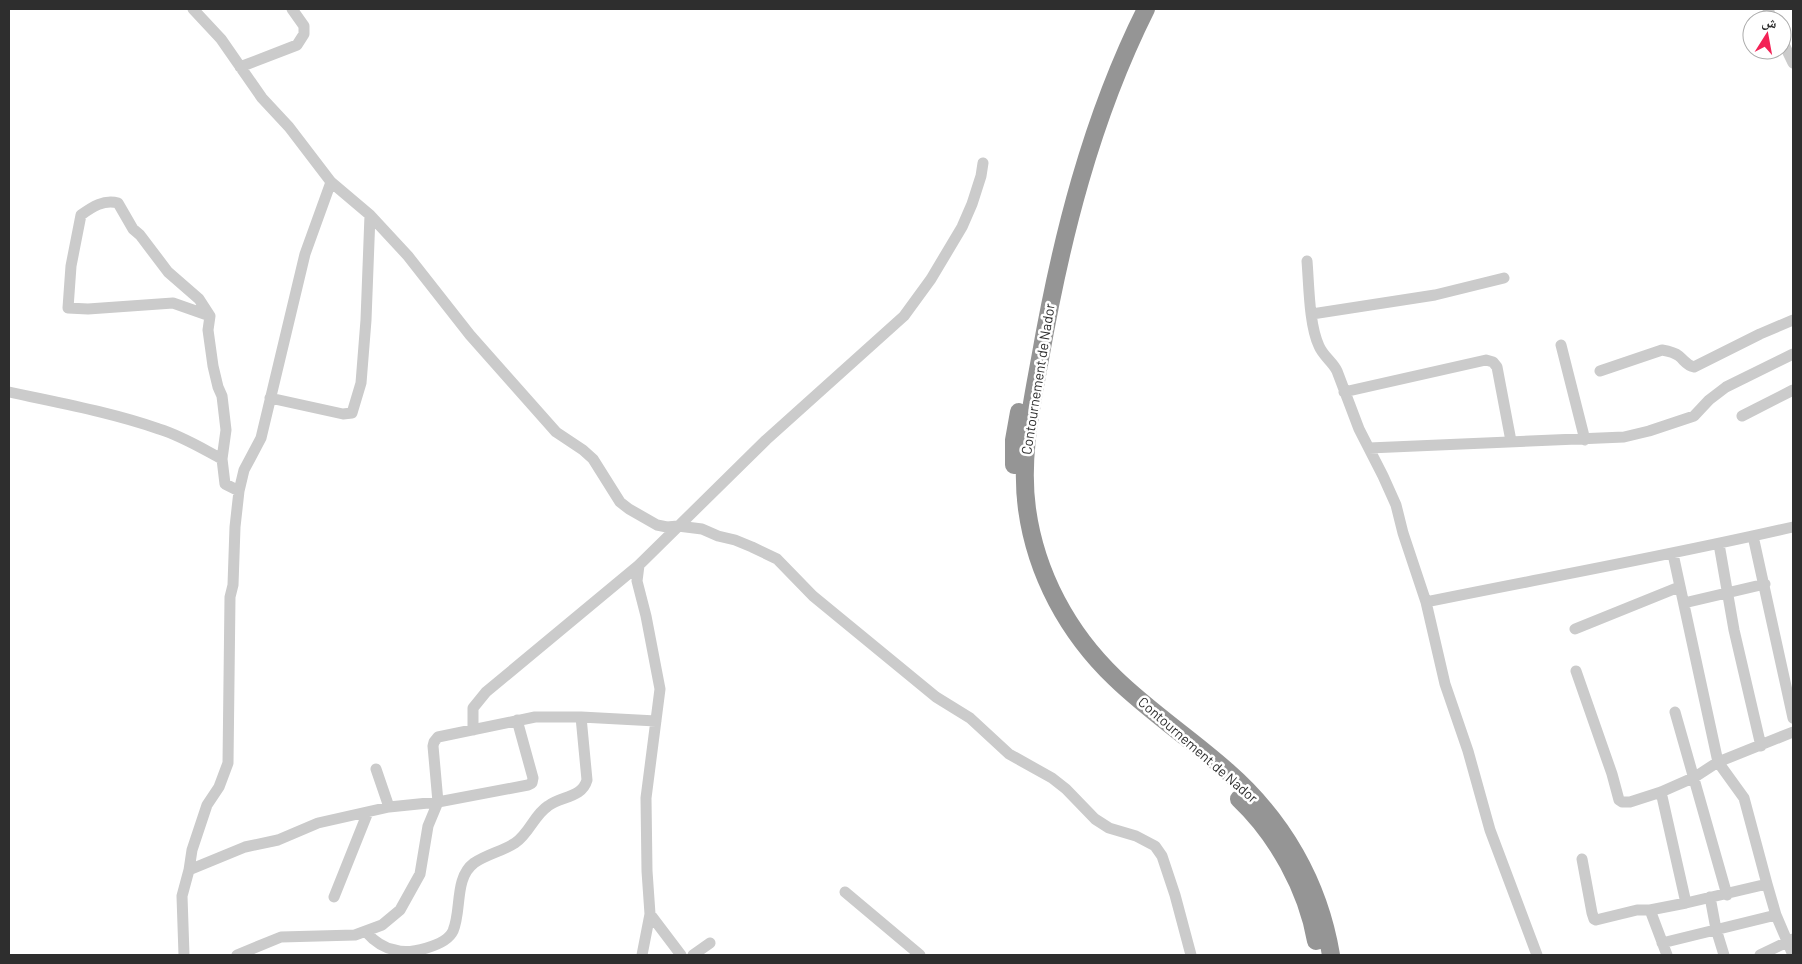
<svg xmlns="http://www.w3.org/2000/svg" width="1802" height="964" viewBox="0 0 1802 964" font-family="Barlow,'Noto Naskh Arabic',sans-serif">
<rect width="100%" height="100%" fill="#fff"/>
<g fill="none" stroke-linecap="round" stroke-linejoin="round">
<path stroke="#cbcbcb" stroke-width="11" d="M193,9L221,39L262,98L289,127L331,182L370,215L408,256L470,335L556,432L583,450L593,459L620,502L629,509L657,525L667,527L678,526L702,529L718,536L735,540L752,547L777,559L813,596L936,697L970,718L1009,754L1052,778L1066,789L1095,819L1109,828L1136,836L1155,846L1162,856L1175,895L1191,955
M1768,9L1772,20
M1782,40L1793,63
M240,67L297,45L304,34V26L292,9
M1307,261C1309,285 1309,325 1319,346C1323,356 1333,362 1337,371L1359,429L1383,476L1396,505L1403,533L1426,602L1445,684L1468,751L1490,830L1537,955
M1312,314L1435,295L1504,278
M210,316L173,303L88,309L68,308L71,266L81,215C92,207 104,199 118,203L133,229L140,235L168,272L199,299L210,316L208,330L213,366L218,387L222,396L226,430L222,459L225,484L239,491
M1561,345L1585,440
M1600,371L1662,350C1668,351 1674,352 1679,356C1685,361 1686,365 1694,367L1760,334L1793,320
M9,392C59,403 110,412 159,429C182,436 201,448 222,459
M1344,392L1486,360L1493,362L1497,367L1511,441
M270,398L343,414L352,413L361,383L366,320L370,215
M1742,416L1793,390
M1369,448L1624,437L1649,431L1694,416L1709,400L1726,387L1793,354
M1753,536L1793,718
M1719,544L1734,630L1761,746
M1673,554L1718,762L1744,798L1767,884L1776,915L1793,955
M1426,602C1549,577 1672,555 1793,527
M1684,603L1765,584
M1575,629L1679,587
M1576,671L1612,774L1619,800L1622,802H1630L1661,792L1695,777L1718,762L1793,732
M1675,712L1727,895
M473,730V708L486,692L639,565
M376,769L389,807
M1661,792L1686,903
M1582,859L1592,913L1594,919L1596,920L1637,910H1650L1686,903L1767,884
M189,870L245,847L278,840L318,823L389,807L438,802L528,785L532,783L533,778L517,720
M845,892L920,955
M334,897L368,812
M1710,897L1716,929L1724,955
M1650,910L1667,955
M650,914L681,955
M366,932C373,940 384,948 395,950C409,955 446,946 453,931C462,910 454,878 474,863C487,854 503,851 515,843C529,834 534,815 548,806C561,796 582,798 587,780L581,717
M1662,943L1776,915
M184,955L182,896L189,870L192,850L207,805L219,787L228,763L230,597L233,585L235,527L239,491L244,470L261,438L305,254L331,182
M237,955L281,937L355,935L382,925L400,910L420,874L428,826L438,802L433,746L434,742L438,737L535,717H581L656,721
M642,955L650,914L647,871L646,798L660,689L646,616L637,581L639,565L766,440L904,316L931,279L962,227L972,204L981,176L983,163
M693,955L710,943
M1760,955L1793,939"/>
<path stroke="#959595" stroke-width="18" d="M1146,9C1091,119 1061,239 1040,359C1031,408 1020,458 1027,509C1036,574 1068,633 1115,678C1150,712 1191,739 1227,771C1283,820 1319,883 1331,955
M1014,465V440L1019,412
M1239,799C1277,835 1307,889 1316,941"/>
</g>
<g text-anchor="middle" stroke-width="5" stroke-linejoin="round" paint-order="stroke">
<g font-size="14" fill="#2e2e2e" stroke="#fff">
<text transform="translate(1038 379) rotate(-81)" y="5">Contournement de Nador</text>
<text transform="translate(1198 750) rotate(41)" y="5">Contournement de Nador</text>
</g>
</g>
<rect width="1802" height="964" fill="none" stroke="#2e2e2e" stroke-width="20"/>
<g transform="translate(1767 35) rotate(11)"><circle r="24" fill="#ffffff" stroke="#ababab"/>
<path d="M0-4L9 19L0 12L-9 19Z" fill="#f32256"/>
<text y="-8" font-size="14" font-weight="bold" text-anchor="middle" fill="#2e2e2e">ش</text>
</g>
</svg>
